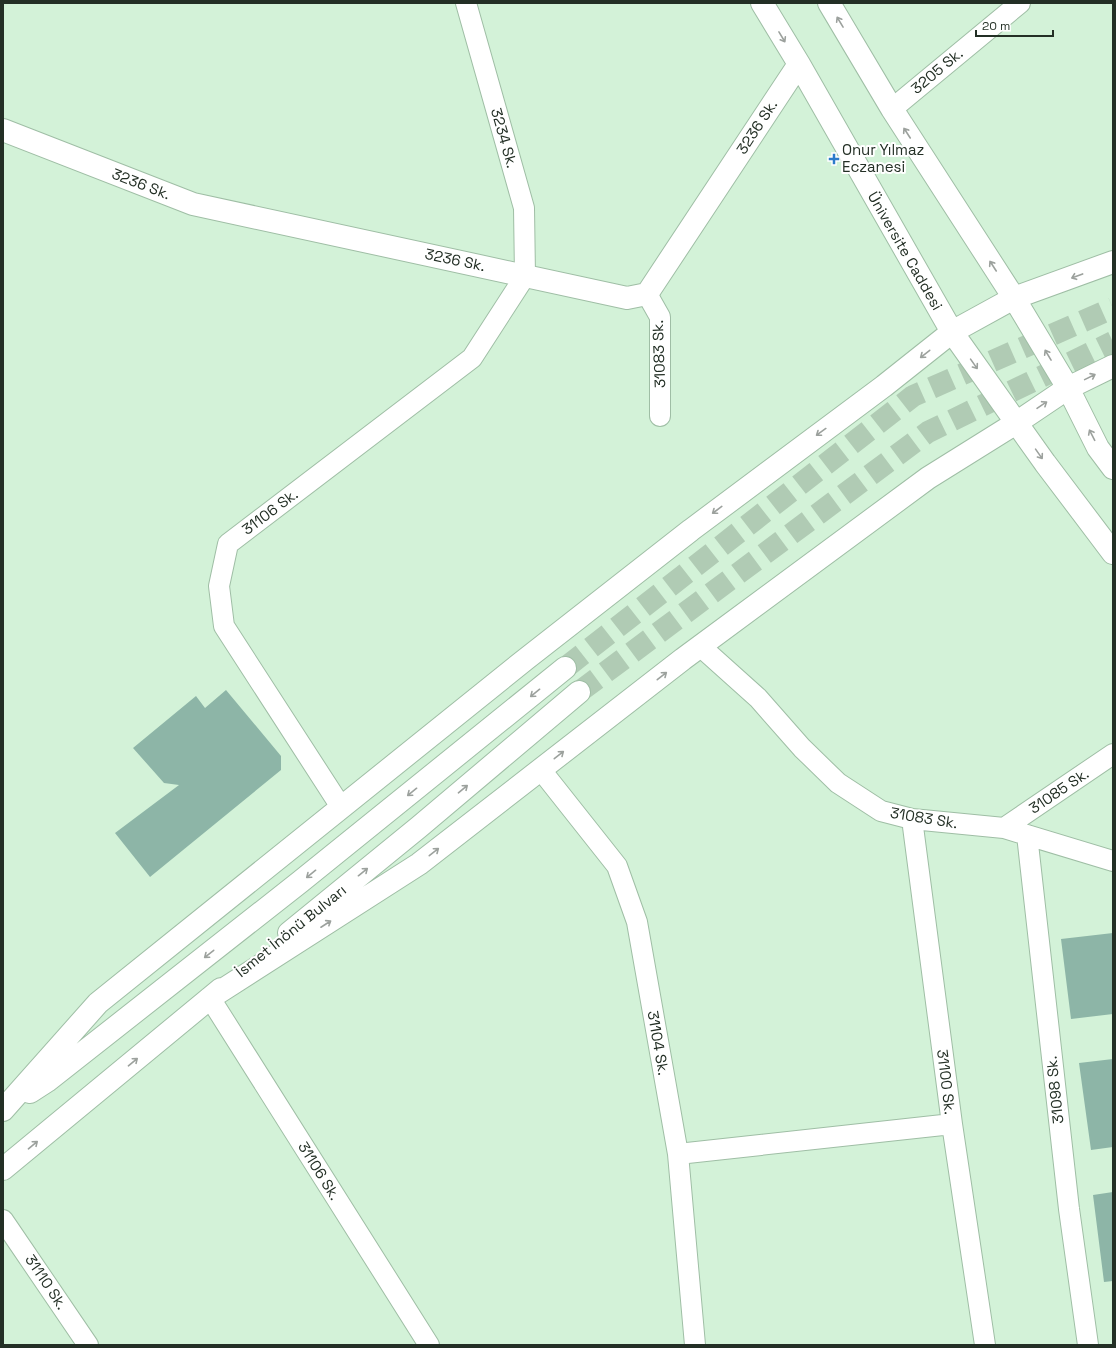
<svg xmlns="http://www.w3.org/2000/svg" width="1116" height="1348" viewBox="0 0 1116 1348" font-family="'Space Grotesk',sans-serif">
<rect width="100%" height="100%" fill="#d3f2d8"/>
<path fill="#8db5a7" d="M226,690L281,756V770L150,877L115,833L179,785L164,783L133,748L196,696L205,708Z
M1113,933V1014L1071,1019L1061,939Z
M1113,1059V1147L1091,1150L1079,1063Z
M1113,1192V1281L1104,1282L1093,1195Z"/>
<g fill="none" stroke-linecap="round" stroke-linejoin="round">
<path stroke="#b0cbb4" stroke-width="22" stroke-dasharray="22 11" stroke-linecap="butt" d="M565,668L913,396L1113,308
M579,692L928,432L1113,342"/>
<g stroke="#9fbea5" stroke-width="22">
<path id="street" d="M892,109L1020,3
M647,294L660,317V416
M700,646L758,698L802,748L838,783L881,811L912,819L1004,828L1113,861
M541,770L617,866L637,922L678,1154L695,1345
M341,807L224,626L219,586L228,544L472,358L525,276L524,208L466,3
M912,819L952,1124L985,1345
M1004,828L1113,754
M1027,835L1069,1209L1088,1345
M210,998L429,1345
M678,1154L952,1124
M3,1220L88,1345"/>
</g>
<g stroke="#9fbea5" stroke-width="24">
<path id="secondary" d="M762,3L799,64L952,332L1045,463L1113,553
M829,3L892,109L1014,298L1068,388L1098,448L1113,468
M3,130L193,204L627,298L647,294L799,64
M289,933L419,827L579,692
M210,998L419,864L683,659L928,478L1016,423L1068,388L1113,366
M30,1092L47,1081L300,882L565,668
M3,1110L98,1003L526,659L691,530L884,386L952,332L1014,298L1113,262
M3,1169L221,989"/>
</g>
<use href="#street" stroke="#fff" stroke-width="20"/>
<use href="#secondary" stroke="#fff" stroke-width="22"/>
</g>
<defs><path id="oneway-shaft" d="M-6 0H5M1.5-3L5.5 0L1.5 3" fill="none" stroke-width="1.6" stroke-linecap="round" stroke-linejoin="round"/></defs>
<g stroke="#9ca19d">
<use href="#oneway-shaft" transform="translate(840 22) rotate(-121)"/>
<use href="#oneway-shaft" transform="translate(782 37) rotate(59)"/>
<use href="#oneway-shaft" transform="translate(907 133) rotate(-123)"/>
<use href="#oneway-shaft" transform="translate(993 266) rotate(-123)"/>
<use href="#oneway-shaft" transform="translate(1077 276) rotate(160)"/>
<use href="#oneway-shaft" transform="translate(925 354) rotate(142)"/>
<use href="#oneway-shaft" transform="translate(1048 355) rotate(-121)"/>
<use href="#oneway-shaft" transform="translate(974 364) rotate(55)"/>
<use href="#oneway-shaft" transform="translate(1090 377) rotate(-26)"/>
<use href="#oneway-shaft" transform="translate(1042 405) rotate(-34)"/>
<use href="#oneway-shaft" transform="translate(821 432) rotate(144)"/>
<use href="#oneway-shaft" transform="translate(1092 435) rotate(-117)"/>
<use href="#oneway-shaft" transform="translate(1039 454) rotate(55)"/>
<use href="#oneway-shaft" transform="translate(717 510) rotate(143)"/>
<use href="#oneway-shaft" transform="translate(662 676) rotate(-38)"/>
<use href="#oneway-shaft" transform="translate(535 693) rotate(141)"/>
<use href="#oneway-shaft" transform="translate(559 755) rotate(-38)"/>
<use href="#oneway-shaft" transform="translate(463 789) rotate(-40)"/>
<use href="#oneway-shaft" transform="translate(412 792) rotate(141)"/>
<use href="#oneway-shaft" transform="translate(434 852) rotate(-38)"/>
<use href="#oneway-shaft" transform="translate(363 872) rotate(-39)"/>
<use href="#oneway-shaft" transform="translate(311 874) rotate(141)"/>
<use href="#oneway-shaft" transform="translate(326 924) rotate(-33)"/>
<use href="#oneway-shaft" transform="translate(209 954) rotate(142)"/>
<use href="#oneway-shaft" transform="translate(133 1062) rotate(-40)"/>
<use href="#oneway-shaft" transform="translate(33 1145) rotate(-40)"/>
</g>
<path fill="#2c7bca" stroke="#fff" stroke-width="1.5" d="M832 153h4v4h4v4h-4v4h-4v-4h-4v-4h4z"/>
<g text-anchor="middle" stroke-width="4" stroke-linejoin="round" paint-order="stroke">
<g font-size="15" fill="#232f25" stroke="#fff">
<text transform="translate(937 71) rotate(-40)" y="5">3205 Sk.</text>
<text transform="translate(757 127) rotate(-57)" y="5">3236 Sk.</text>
<text transform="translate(504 138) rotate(74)" y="5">3234 Sk.</text>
<text transform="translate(141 184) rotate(21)" y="5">3236 Sk.</text>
<text transform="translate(905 251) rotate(60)" y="5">Üniversite Caddesi</text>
<text transform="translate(455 260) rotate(12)" y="5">3236 Sk.</text>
<text transform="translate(659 354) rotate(-92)" y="5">31083 Sk.</text>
<text transform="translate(270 512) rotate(-37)" y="5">31106 Sk.</text>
<text transform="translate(1059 791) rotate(-34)" y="5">31085 Sk.</text>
<text transform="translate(924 818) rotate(9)" y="5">31083 Sk.</text>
<text transform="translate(291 931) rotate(-39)" y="5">İsmet İnönü Bulvarı</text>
<text transform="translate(658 1043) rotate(80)" y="5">31104 Sk.</text>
<text transform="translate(946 1082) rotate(83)" y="5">31100 Sk.</text>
<text transform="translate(1055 1090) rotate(-96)" y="5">31098 Sk.</text>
<text transform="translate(319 1171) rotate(58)" y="5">31106 Sk.</text>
<text transform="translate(46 1282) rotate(56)" y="5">31110 Sk.</text>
</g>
<g font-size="15" fill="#232f25" stroke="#fff" text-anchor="start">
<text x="842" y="155">Onur Yılmaz<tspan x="842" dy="17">Eczanesi</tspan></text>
</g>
</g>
<rect width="1116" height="1348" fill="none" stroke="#232f25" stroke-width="8"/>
<path d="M976 30v6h77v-6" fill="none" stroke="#232f25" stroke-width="2"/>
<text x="982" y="30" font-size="12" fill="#232f25" stroke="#ffffff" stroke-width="3" paint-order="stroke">20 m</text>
</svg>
